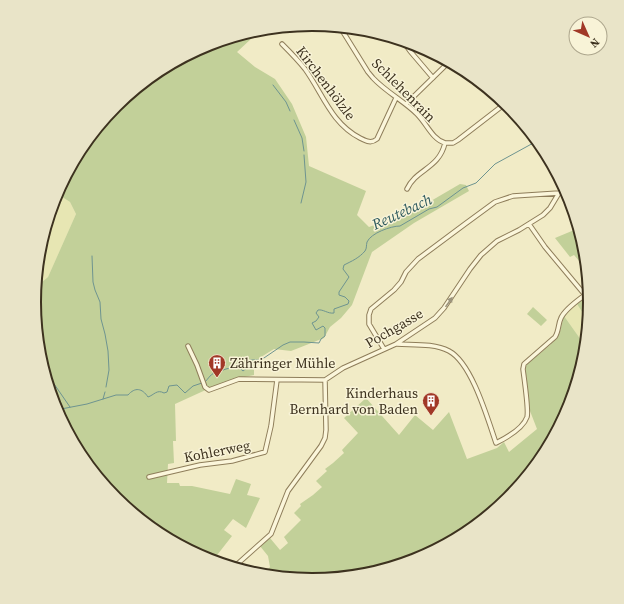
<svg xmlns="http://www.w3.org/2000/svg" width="624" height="604" viewBox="0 0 624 604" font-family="'Source Serif 4',serif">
<rect width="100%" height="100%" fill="#f1ebc6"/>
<path fill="#e7e6b3" d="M56,193L70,202L76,214L48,277L35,288L39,248Z
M577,304L588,321L586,347L564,316Z"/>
<path fill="#c2d099" d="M258,29L252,38L237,52L255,67L275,79L292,104L306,137L309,166L366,191L357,215L369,227L386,221L400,219L460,184L466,185L469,191L414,223L372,252L352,305L341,318L330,327L324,338L291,351L274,349L261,357L254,368V375L235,379L210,388L175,404L176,441H173L174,463L168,464L167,483H179L180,486H192L230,494L236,479L251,484L247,495L260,498L246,528L233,519L224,530L232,536L214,559L219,563L205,559L157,533L132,512L137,508L113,488L110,491C100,480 89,468 81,456C51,410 30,343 35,288L48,277L76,214L70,202L56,193L81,147L116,105L158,71L206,45Z
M579,228L585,248L587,267L585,268L574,255L570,257L555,238Z
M586,296L590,302L588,321L577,304Z
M533,307L547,320L541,326L527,314Z
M564,316L586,347L585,356L569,409L543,457L508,499L466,533L418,559L366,575L312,580L263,575L270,567L268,556L260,546L270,538L280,550L288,543L284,537L301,520L294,513L301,506L300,504L313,495L322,487L316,481L327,471L325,469L333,463L344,453L342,450L358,433L344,418L366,398L399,435L415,415L433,430L449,412L467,459L497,448L504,442L509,452L537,429L530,411L525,366L550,345L559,335Z"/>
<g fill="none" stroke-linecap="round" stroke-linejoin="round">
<path stroke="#6e9490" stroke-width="1" d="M246,38L250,32
M273,85L286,102L290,111
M294,120L302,138L304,151
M301,203L306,182L304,155
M92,256L93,282L95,290L100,302L101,319L105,334L108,351L109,370L106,387
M43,368L70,407
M205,382C208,379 210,375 214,373C218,370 222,371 226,369C234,367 237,365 243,371L248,367L250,360H261L283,345L290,342H304L319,343L321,339L325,336V328L323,326L316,330L312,323L316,321L319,317L316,313L318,310C323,309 328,314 334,313V309L348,304L349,301L345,297L339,295V292L349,277L343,269L344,265C352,261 359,258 365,251C367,248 366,246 367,242C371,233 391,226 400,226L429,209L437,207L463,188L476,183L495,164L537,141
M103,399L105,392
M56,410L87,404L116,395H128C135,387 142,388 148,397C154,395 157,389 164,393L167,392L169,386L177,385L185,393L193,386L202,383"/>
<g stroke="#8e7d5a" stroke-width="5.5">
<path id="street" d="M340,27L368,72L373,78C386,92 404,101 417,114C427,124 432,139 445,143
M402,40L410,51L433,78
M282,44C290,52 298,60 305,69C323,94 331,123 360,138C366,141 371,144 377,139L396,98
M406,104L449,62
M407,189C416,169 439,169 445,143H453L458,140L506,103
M397,344C413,345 434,343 449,351C472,363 488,420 496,443C506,438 523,429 527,417C529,410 524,378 523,369L524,364L555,337C559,331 558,324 561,318C565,309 577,301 585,295L545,247L529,224
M188,346L197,365L205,387L209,390L239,379L325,380L343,368L396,344L435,318L444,308L470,269L481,255L497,241L519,230L543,215L550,208L559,193L565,188
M384,349L369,324V315L371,309L394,290L401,282L406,272L418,259L465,224L495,202L513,196L559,193
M149,477L200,465L232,461L265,452L271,426L277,380
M234,567L271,534L288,491L321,446L325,438L326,430L325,380"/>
</g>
<use href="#street" stroke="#fbf6db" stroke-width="3.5"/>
</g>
<defs><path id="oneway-solid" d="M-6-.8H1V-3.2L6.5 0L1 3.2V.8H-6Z"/></defs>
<use fill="#9c947d" href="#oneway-solid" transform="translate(449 302) rotate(-55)"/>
<defs>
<g id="building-pin" transform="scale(0.9)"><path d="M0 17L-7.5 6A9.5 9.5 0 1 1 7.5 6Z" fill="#a13827" stroke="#f8f3d7"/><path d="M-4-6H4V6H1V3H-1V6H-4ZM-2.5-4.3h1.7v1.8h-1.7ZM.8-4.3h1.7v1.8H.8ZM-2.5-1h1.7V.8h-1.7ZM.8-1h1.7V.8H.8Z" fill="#fff"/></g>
</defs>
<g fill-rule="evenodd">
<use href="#building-pin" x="217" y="363"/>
<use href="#building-pin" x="431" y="401"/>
</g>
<g text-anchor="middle" stroke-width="3" stroke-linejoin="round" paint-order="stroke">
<g font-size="14" fill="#3d321f" stroke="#f8f3d7">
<text transform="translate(326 83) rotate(53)" y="5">Kirchenhölzle</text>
<text transform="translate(404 90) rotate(45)" y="5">Schlehenrain</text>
<text transform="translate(394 328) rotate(-30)" y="5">Pochgasse</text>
<text transform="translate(217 451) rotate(-11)" y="5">Kohlerweg</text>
</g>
<g font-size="14" fill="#3d321f" stroke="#f8f3d7" text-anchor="start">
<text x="230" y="368">Zähringer Mühle</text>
<text x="418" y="398" text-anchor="end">Kinderhaus<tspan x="418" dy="16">Bernhard von Baden</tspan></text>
</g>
<g font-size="15" font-style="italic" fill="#2e5a5e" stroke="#f8f3d7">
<text transform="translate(402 212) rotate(-25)" y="5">Reutebach</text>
</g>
</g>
<path d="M0 0H624V604H0ZM41 302a271 271 0 1 1 542 0a271 271 0 1 1-542 0Z" fill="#e9e4c8" fill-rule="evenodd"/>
<path fill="none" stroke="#3d321f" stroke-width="2" d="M41 302a271 271 0 1 1 542 0a271 271 0 1 1-542 0Z"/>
<g transform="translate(588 36) rotate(135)"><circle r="19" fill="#f8f3d7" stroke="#ada68d"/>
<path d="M0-3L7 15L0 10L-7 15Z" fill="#a13827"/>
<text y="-6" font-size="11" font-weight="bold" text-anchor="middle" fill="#3d321f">N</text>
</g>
</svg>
